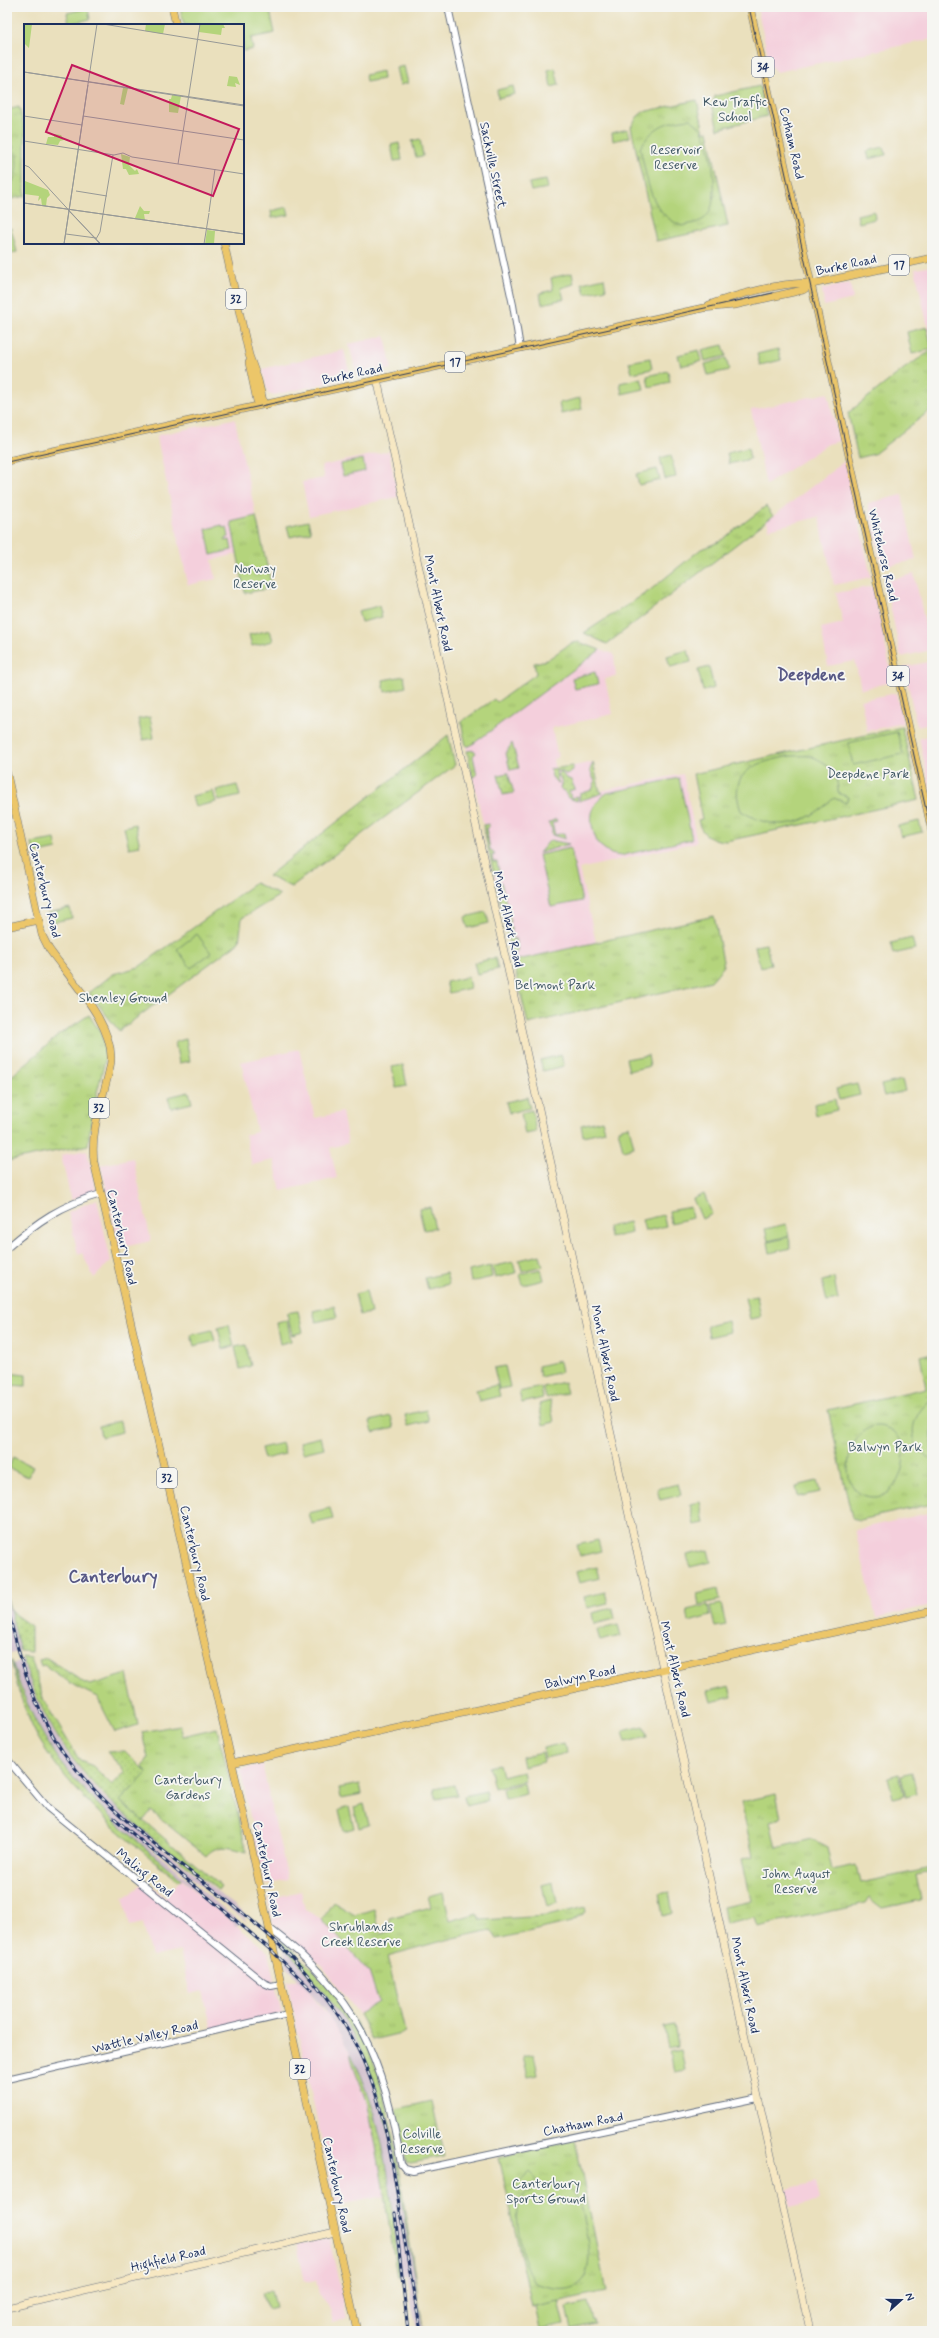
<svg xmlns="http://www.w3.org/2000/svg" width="939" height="2338" viewBox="0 0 939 2338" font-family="Mynerve,sans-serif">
<defs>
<pattern id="grass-dots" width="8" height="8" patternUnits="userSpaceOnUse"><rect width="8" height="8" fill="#b4d47b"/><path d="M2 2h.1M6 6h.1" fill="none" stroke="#9ab66d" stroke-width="1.8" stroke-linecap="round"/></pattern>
<pattern id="park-tufts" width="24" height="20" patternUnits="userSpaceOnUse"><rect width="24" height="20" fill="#b4d47b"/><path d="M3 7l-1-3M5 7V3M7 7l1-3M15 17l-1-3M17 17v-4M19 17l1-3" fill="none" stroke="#9ab66d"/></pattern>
</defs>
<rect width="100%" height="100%" fill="#f6f6f2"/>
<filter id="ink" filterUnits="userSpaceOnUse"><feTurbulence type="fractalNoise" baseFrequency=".025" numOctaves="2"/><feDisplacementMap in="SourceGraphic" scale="8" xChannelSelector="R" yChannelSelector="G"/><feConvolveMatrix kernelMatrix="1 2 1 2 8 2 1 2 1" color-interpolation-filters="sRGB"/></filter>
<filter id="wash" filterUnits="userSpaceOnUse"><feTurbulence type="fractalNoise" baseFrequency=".012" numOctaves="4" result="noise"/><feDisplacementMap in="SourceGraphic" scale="16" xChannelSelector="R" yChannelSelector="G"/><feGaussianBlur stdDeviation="0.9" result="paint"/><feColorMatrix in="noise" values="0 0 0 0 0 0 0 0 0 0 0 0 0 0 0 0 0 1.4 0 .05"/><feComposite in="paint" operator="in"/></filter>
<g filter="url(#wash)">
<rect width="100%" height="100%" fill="#eae0bd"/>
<path fill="#f4cfdc" d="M757,7H929L932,22V39L777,72L770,65Z
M932,266V346L915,269Z
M850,283L853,299L824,306L822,289Z
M385,336L392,369L357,376L349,344Z
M344,350L351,378L274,395L268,393L262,369Z
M828,393L839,441L828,444L766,485L751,410Z
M233,419L235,420L256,516L231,522L238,554L212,560L216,579L188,585L157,438L158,435Z
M389,451L398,497L309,516L302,482L324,478L321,466Z
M846,460L871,577L834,585L819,517L769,529L767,521Z
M902,495L916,560L882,567L868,503Z
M914,574L931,650L901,657L885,581Z
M873,586L893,682L861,689L855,661L828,666L821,628L843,623L836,593Z
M600,650L614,654L616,676L605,679L613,714L552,728L558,758L553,759L555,770L593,762L600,791L683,774L697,842L579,869L596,942L513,961L466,746H470Z
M932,661V724L917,727L904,667Z
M896,693L903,723L867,731L861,700Z
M932,735V798L919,738Z
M299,1049L315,1118L342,1112L348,1143L330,1148L337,1178L281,1191L274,1160L252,1165L245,1135L257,1132L241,1062Z
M87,1150L96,1191L71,1200L61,1155Z
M133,1158L151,1241L119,1248L101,1165Z
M97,1199L111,1261L94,1278L82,1253L78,1254L68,1212Z
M932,1512V1605L876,1618L855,1530Z
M262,1764L288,1880L265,1885L240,1770Z
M181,1879L268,1952L282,2014L212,2030L203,1991L190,1994L180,1951L151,1957L143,1923L130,1926L123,1896L133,1893L145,1880L165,1898Z
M301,1891L305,1910L322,1919L369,1972L379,2002L359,2014L322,1966L273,1924L268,1899Z
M299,1979L331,2019L351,2054L365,2095L376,2139L384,2196L336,2206L287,1982Z
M816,2182L820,2200L790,2207L786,2189Z
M329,2238L347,2318L333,2322L330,2310L319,2293L316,2280L305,2282L297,2245Z"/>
<path fill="#d0bdcc" d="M7,1602L20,1651L10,1654L7,1642Z
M23,1661L35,1697L48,1723L62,1746L87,1779L103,1796L153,1838L152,1840L243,1912L246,1922L149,1844L148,1846L240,1922L237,1926L104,1812L74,1780L51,1748L31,1712L13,1664Z
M283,1945L321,1987L344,2019L363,2054L377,2089L391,2138L423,2331H417L406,2276L399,2277L394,2220L380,2135L354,2059L324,2008L287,1967Z"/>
<path fill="url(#grass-dots)" stroke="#68826c" d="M512,743L519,768L510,770L506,753Z
M474,750L476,753L473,756L477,775L473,778L467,751Z
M593,762L600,791L603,793L579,801L580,794L592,790L595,782L590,770Z
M573,766V770L567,775L561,771H556L557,781L560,783L558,784L552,777L550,769Z
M561,772L566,778L571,780L575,789L569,791L571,798L578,796L577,801L568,798L564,791L560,789L562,782L558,774Z
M508,773L514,793L503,795L498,775Z
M556,819L557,821L552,823L555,835L564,833L565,839L552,835V829L548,823Z
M489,824V827L486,828L490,849L495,855H492L493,862H497L499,871L494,875L483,825Z
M550,840L569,844L539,853Z
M501,882L511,922L505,924L496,883Z
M505,926L511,927L513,941L515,938L518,951L512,956Z
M7,1598L11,1612L31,1626V1652L20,1651Z
M22,1657L31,1658L44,1701L80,1761L93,1766L112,1785L125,1772L107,1752L125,1751L147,1773L120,1801L221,1886L218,1890C127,1817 58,1774 22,1657Z
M11,1661H12C43,1767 103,1810 181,1879L179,1881C127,1839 71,1795 37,1736C25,1713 17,1687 11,1661Z
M284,1942C314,1970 345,2000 363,2037C387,2087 394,2140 402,2191C409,2237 416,2283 423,2329L391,2138L377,2089L363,2054L344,2019L305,1969L282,1946L281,1943Z
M351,2054C386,2122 393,2202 399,2277H397C388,2220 380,2161 367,2102C365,2092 349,2060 351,2054Z"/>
<path fill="url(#park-tufts)" stroke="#68826c" d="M760,86L767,116L718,129L712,105L715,96Z
M697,100L704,132L708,131L728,226L656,241L631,127L637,117L643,112Z
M19,107L25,132V196L7,200V110Z
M7,224L8,229L11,228L17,252L7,254Z
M932,350V409L874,454L858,458L848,413L905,368Z
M766,506L773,516L607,644L584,633L649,591L701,549L719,542Z
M256,516L272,588L245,593L231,522Z
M579,642L600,650L470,746H466L461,722L494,699L497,702L536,674L534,663L547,660L571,643Z
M902,727L919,800L726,841C711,840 701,835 698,820L702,819L693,774Z
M448,735L455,765L291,887L268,876Z
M255,883L280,895L242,918L239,942L119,1031L89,993L113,974L139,967Z
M714,916L724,966L711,981L528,1024L513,961Z
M89,1015L101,1033L104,1045L105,1061L93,1108L88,1145L7,1161V1080L60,1034Z
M932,1353V1504L859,1520L852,1518L828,1410L926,1388L920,1356Z
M47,1658L83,1682L90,1685L127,1674L138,1725L115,1732L97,1697L75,1686L44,1665L41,1666L39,1660Z
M179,1725L182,1736L217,1728L247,1852C231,1848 218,1842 206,1856L151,1811L143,1821L120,1801L147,1773L143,1767L148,1758L142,1732Z
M776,1794L781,1818L770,1821L776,1848L812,1839L827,1847L832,1870L856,1865L860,1883L932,1868V1872L916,1875L921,1900L882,1908L869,1898L865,1904L757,1927L754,1918L726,1924L723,1907L751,1901L742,1859L753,1856L741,1802Z
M443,1892L450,1921L478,1913L481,1920L547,1916L585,1907L586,1912L571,1922L497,1939L491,1930L454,1938L387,1956L405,2032L372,2040L359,2014L379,2002L369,1972L322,1919L333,1902L355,1915L374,1909L381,1934L392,1931L389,1918L431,1907L428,1896Z
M432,2101L444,2157L411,2163L406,2162L397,2109Z
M575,2140L606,2291L532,2307L499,2157Z"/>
<path fill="#b4d47b" stroke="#68826c" d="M180,7H269L275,33L251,38L253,49L243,51V25H184Z
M88,8L90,19L69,24L67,13Z
M404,66L408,83L400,85L396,68Z
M555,68L559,85L551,87L548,70Z
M382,71L383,79L366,82L365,75Z
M513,86L515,94L498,98L497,90Z
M690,119C694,122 701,127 703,132C712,150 722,202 705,218C700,223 689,224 682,226C649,213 648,180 640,148C654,126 664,122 690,119Z
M628,129L630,137L613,141L612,133Z
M7,138C21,152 19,177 7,191Z
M420,139L423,156L416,157L412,141Z
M399,143L402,160L394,161L391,145Z
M884,147L886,155L869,159L867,151Z
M546,180L548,188L531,191L529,183Z
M287,207L289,215L272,218L271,211Z
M874,211L875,219L859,223L857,215Z
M572,273L574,284L561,288L564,299L542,304L540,293L553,290L551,278Z
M604,278L606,289L585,294L582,283Z
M927,327L932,349L912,354L907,332Z
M723,345L726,356L705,361L702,350Z
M778,349L781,360L760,365L757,354Z
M699,350L702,361L681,366L678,355Z
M650,358L652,369L632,373L629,362Z
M726,358L729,370L708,375L705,364Z
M668,371L670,382L649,387L647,376Z
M641,378L644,389L622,394L620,383Z
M580,398L582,409L561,414L559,403Z
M748,448L750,459L729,464L727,453Z
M671,455L676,477L665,479L660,458Z
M363,459L365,471L343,476L341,464Z
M657,469L660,480L639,485L636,474Z
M308,521L311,532L290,537L287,526Z
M222,525L223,528L227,527L229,537L225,539V541L230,540L232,550L211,555L206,529Z
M379,606L382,617L361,622L358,611Z
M270,630L273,641L252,646L249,635Z
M688,650L691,662L670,667L667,656Z
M709,667L714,688L703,691L698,670Z
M595,672L598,684L575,689L572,678Z
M404,676L406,687L385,692L383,680Z
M150,717L154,738L143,740L138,719Z
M897,732L903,754L853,765L848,743Z
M791,756C798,756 808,755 813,757C829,763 839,777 838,793L848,797L846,803L834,798C804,826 777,833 741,811C726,769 759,762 791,756Z
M679,778L692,839L620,856L611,854L598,844C589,823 587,807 607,793Z
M237,785L240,796L219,801L216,790Z
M213,791L216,802L195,807L192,796Z
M919,821L922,832L901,837L898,826Z
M135,824L140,846L129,848L124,827Z
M55,839L57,849L34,854L32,843Z
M570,848L582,901L551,907L539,855Z
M70,908L72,918L49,923L47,913Z
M486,912L489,923L468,928L465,917Z
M197,934L211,953L191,968L177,949Z
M912,938L915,949L893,954L891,943Z
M766,944L771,965L760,967L755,946Z
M495,958L498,969L477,974L474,963Z
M468,977L470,988L449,993L446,982Z
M186,1039L190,1061L179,1063L175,1042Z
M561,1055L564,1066L543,1071L540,1060Z
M648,1055L650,1066L629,1071L626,1059Z
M403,1065L407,1086L396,1088L392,1067Z
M902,1080L905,1091L884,1096L881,1085Z
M857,1084L860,1095L839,1100L836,1089Z
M189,1092L192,1103L171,1108L168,1097Z
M527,1097L530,1108L509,1113L506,1102Z
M835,1099L837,1110L816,1115L814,1104Z
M532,1110L536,1132L525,1134L521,1113Z
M602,1120L605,1131L583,1136L581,1125Z
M629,1126L634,1147L623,1150L618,1129Z
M704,1194L712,1214L702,1219L693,1199Z
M430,1207L435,1228L424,1230L419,1209Z
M690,1207L692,1218L671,1223L669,1211Z
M663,1215L666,1226L645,1231L642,1220Z
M629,1222L631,1233L610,1238L608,1227Z
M786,1224L789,1236L768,1241L765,1229Z
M789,1237L791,1248L770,1253L768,1242Z
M540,1255L543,1266L522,1271L519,1260Z
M513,1262L516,1273L495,1278L492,1267Z
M490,1266L492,1277L471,1282L469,1271Z
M541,1269L544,1280L523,1285L520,1274Z
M446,1273L449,1284L428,1289L425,1278Z
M834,1278L838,1300L827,1302L822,1281Z
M366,1291L371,1313L360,1315L355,1294Z
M757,1296L761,1317L750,1319L745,1298Z
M334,1306L337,1317L316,1322L313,1311Z
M298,1311L303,1332L292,1335L287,1313Z
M287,1320L291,1341L280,1344L276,1322Z
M728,1321L730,1332L709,1337L707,1326Z
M229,1325L234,1346L223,1349L218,1328Z
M212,1330L215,1341L194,1346L191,1335Z
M246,1345L251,1366L240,1369L235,1347Z
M559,1361L561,1372L540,1377L538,1366Z
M505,1366L510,1387L499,1389L494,1368Z
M7,1373L26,1375V1386L7,1385Z
M564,1382L567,1393L546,1398L543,1387Z
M497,1385L500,1396L479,1401L476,1390Z
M541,1387L543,1398L522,1403L519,1392Z
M932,1399V1460C905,1444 909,1416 932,1399Z
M550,1401L554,1422L543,1425L539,1404Z
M426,1410L429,1421L408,1426L405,1415Z
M391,1416L394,1428L373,1433L370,1421Z
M120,1421L122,1432L101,1437L99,1426Z
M875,1426C919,1424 907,1497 874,1497C834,1497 845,1432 875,1426Z
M321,1437L324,1448L303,1453L300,1442Z
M282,1443L285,1454L264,1459L261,1448Z
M13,1457L33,1467L28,1477L9,1468Z
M817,1481L820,1492L798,1497L796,1486Z
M678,1484L681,1495L660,1500L657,1489Z
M700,1502L704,1523L694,1525L690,1504Z
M330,1508L333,1519L312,1524L309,1513Z
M598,1540L601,1551L580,1556L577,1545Z
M708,1550L711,1562L690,1567L687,1555Z
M597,1567L600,1578L579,1583L576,1572Z
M718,1589L720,1600L699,1605L697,1594Z
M605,1592L608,1603L587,1608L584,1597Z
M721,1604L726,1625L715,1627L710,1606Z
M708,1605L710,1616L689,1622L687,1610Z
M613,1608L615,1619L594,1624L592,1613Z
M618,1625L621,1636L600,1641L597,1630Z
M729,1686L732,1697L711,1702L708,1691Z
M644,1726L647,1737L626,1742L623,1731Z
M564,1743L566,1753L545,1758L543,1748Z
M542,1752L544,1762L523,1767L521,1757Z
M499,1764L502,1776L523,1771L525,1781L494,1788L489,1767Z
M912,1773L917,1794L906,1797L901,1776Z
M899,1774L904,1795L893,1798L888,1777Z
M524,1783L526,1794L505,1799L503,1788Z
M360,1784L362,1794L341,1798L339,1788Z
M455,1785L457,1795L436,1799L434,1789Z
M485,1791L487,1801L466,1806L464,1796Z
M364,1804L369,1825L359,1828L354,1807Z
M349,1807L354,1828L344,1831L339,1810Z
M553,1882L557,1903L547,1906L542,1885Z
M669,1892L673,1913L663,1916L659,1894Z
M674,2025L678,2046L668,2048L664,2027Z
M681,2049L685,2070L674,2072L670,2051Z
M534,2054L538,2075L528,2077L523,2056Z
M530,2172L537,2179L524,2192L517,2185Z
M555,2184C561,2185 567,2185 572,2190C580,2199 582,2213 584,2224C595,2268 590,2302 535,2283C527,2269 523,2256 520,2240C514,2207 517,2186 555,2184Z
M271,2291L275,2307L267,2309L263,2292Z
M558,2301L564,2325L540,2330L535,2306Z
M589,2302L595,2324L571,2329L566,2307Z"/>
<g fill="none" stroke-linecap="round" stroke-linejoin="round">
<path stroke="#51a4cc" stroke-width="1.5" d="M7,238L9,239"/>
</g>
</g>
<g filter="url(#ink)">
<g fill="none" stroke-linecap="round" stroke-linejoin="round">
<g stroke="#636d7f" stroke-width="8">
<path id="tertiary" d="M448,7L513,305L520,348
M7,1248C38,1221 61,1205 101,1194
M7,1759L48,1808L264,1983L271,1986L281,1984
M269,1928C357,1994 384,2059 401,2164L405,2169L413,2171L758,2098
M7,2079L288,2014"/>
</g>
<g stroke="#636d7f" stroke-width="8">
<path id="secondary" d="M377,379L810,2331
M7,2308L335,2232"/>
</g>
<g stroke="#636d7f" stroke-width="8">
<path id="primary" d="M172,7L176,25
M750,7L932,832
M224,243L249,355L258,380L264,405
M709,305C731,296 790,280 812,284
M249,363L258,406
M7,461L703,308L735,305L803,290L812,284L932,258
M7,774L42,935L49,949C70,979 119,1029 110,1067C103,1100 90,1128 94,1162L252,1850L357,2331
M7,927L39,920
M232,1763L932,1611"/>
</g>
<use href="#tertiary" stroke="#fff" stroke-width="6"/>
<use href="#secondary" stroke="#f7e8c3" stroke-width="7"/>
<use href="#primary" stroke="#ecc669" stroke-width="7"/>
<path stroke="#1b2f5e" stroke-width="1" d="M749,7L932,837
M7,462L773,293"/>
<g stroke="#1b2f5e" stroke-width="3">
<path id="rail" d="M7,1607C20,1659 33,1708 63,1752C114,1824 193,1869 258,1926C291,1953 321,1989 344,2024C380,2082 390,2145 400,2211C406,2251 413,2291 421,2331
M114,1818L272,1951L312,1990
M395,2213L408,2331"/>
</g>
<use href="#rail" stroke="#f6f6f2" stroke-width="1.5" stroke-dasharray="4.5" stroke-linecap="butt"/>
</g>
</g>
<g text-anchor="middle" stroke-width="3.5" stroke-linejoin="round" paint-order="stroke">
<g fill="#f6f6f2" stroke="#5d6b8a" stroke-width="1">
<rect x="752" y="57" width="22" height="20" rx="3"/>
<rect x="889" y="255" width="20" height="20" rx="3"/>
<rect x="226" y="289" width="20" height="20" rx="3"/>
<rect x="445" y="352" width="20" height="20" rx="3"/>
<rect x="887" y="666" width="22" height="20" rx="3"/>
<rect x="89" y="1098" width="20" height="20" rx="3"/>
<rect x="157" y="1468" width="20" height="20" rx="3"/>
<rect x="290" y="2059" width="20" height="20" rx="3"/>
</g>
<g font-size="12" font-weight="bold" fill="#1b2f5e">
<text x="763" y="71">34</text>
<text x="899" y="269">17</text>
<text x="236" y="303">32</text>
<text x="455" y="366">17</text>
<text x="898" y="680">34</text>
<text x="99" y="1112">32</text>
<text x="167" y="1482">32</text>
<text x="300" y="2073">32</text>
</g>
<g font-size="13" fill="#415865" stroke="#f6f6f2">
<text x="735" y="106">Kew Traffic<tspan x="735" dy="15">School</tspan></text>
<text x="676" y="154">Reservoir<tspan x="676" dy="15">Reserve</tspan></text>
<text x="255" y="573">Norway<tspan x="255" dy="15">Reserve</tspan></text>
<text x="868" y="778">Deepdene Park</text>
<text x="555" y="989">Belmont Park</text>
<text x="123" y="1002">Shenley Ground</text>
<text x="885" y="1451">Balwyn Park</text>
<text x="188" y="1784">Canterbury<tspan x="188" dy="15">Gardens</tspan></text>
<text x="796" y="1878">John August<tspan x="796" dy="15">Reserve</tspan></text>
<text x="361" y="1931">Shrublands<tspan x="361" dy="15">Creek Reserve</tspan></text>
<text x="422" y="2138">Colville<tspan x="422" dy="15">Reserve</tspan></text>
<text x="546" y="2188">Canterbury<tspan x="546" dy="15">Sports Ground</tspan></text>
</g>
<g font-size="13" fill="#1b2f5e" stroke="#f6f6f2">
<text transform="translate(793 143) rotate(77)" y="5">Cotham Road</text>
<text transform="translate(494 165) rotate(78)" y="5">Sackville Street</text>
<text transform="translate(846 264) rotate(-12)" y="5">Burke Road</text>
<text transform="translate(352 373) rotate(-12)" y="5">Burke Road</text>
<text transform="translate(884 555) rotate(77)" y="5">Whitehorse Road</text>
<text transform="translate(439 603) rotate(78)" y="5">Mont Albert Road</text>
<text transform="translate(46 890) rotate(76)" y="5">Canterbury Road</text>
<text transform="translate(509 919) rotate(77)" y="5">Mont Albert Road</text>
<text transform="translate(123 1237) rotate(77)" y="5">Canterbury Road</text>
<text transform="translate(606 1353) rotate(78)" y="5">Mont Albert Road</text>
<text transform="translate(196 1553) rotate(77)" y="5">Canterbury Road</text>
<text transform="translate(676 1669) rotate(77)" y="5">Mont Albert Road</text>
<text transform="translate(580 1676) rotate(-12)" y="5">Balwyn Road</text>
<text transform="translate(268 1869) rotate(78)" y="5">Canterbury Road</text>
<text transform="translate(145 1872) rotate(39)" y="5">Maling Road</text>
<text transform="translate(746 1985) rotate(78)" y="5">Mont Albert Road</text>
<text transform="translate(145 2036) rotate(-13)" y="5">Wattle Valley Road</text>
<text transform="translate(583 2123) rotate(-11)" y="5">Chatham Road</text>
<text transform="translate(338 2185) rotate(78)" y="5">Canterbury Road</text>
<text transform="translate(168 2258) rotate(-13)" y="5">Highfield Road</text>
</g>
<g font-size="17" font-weight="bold" fill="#575885" stroke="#f6f6f2">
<text x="811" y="680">Deepdene</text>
<text x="113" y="1582">Canterbury</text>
</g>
</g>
<g transform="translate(24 24)">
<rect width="220" height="220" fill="#eae0bd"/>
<path d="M205,52L213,53L216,61L211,59L212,63L203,62Z" fill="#b4d47b"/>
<path d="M0,0H8L5,24L0,19ZM122,0H141L139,10L121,7ZM176,0H199L201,4H198L197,11L175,8ZM99,64H104L100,81L96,80ZM148,71L157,72L154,89L145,88V75H147ZM30,110L37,111L40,116L36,117L34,121L22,120L24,113H30ZM97,130L106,133L105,141L111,147L113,145L115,150L105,151L102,145H99ZM1,157L24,166L26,171L23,174L22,182H18L17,174L14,177L15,172L0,170ZM116,182L120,187H126L125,190H120L121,196L111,194ZM183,206L191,207L190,220H181Z" fill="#b4d47b"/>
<path fill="none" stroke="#979997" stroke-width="1" d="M79,0L220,23M0,48L220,81M0,48L220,82M0,92L58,101M59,92L220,116M0,117L90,131L99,129L108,133L220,150M154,140L176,0M0,141L5,143L76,220M52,167L83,172M0,179L220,210M0,179L220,210M44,186L77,220M185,188L191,145M42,210L72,214M72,215L76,208L89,131M40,220L73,0M40,220L64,61M180,220L185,189"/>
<path fill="#c2185b" fill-opacity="0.15" stroke="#c2185b" stroke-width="2" d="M48,41L215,105L189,172L22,108Z"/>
<rect width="220" height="220" fill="none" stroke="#1b2f5e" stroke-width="2"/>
</g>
<rect width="939" height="2338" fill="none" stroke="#f6f6f2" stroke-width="24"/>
<g transform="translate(901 2300) rotate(69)" stroke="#f6f6f2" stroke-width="3" paint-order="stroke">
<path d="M0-3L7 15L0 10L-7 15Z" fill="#1b2f5e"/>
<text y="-6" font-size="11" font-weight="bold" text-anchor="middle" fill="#1b2f5e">N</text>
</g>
</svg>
